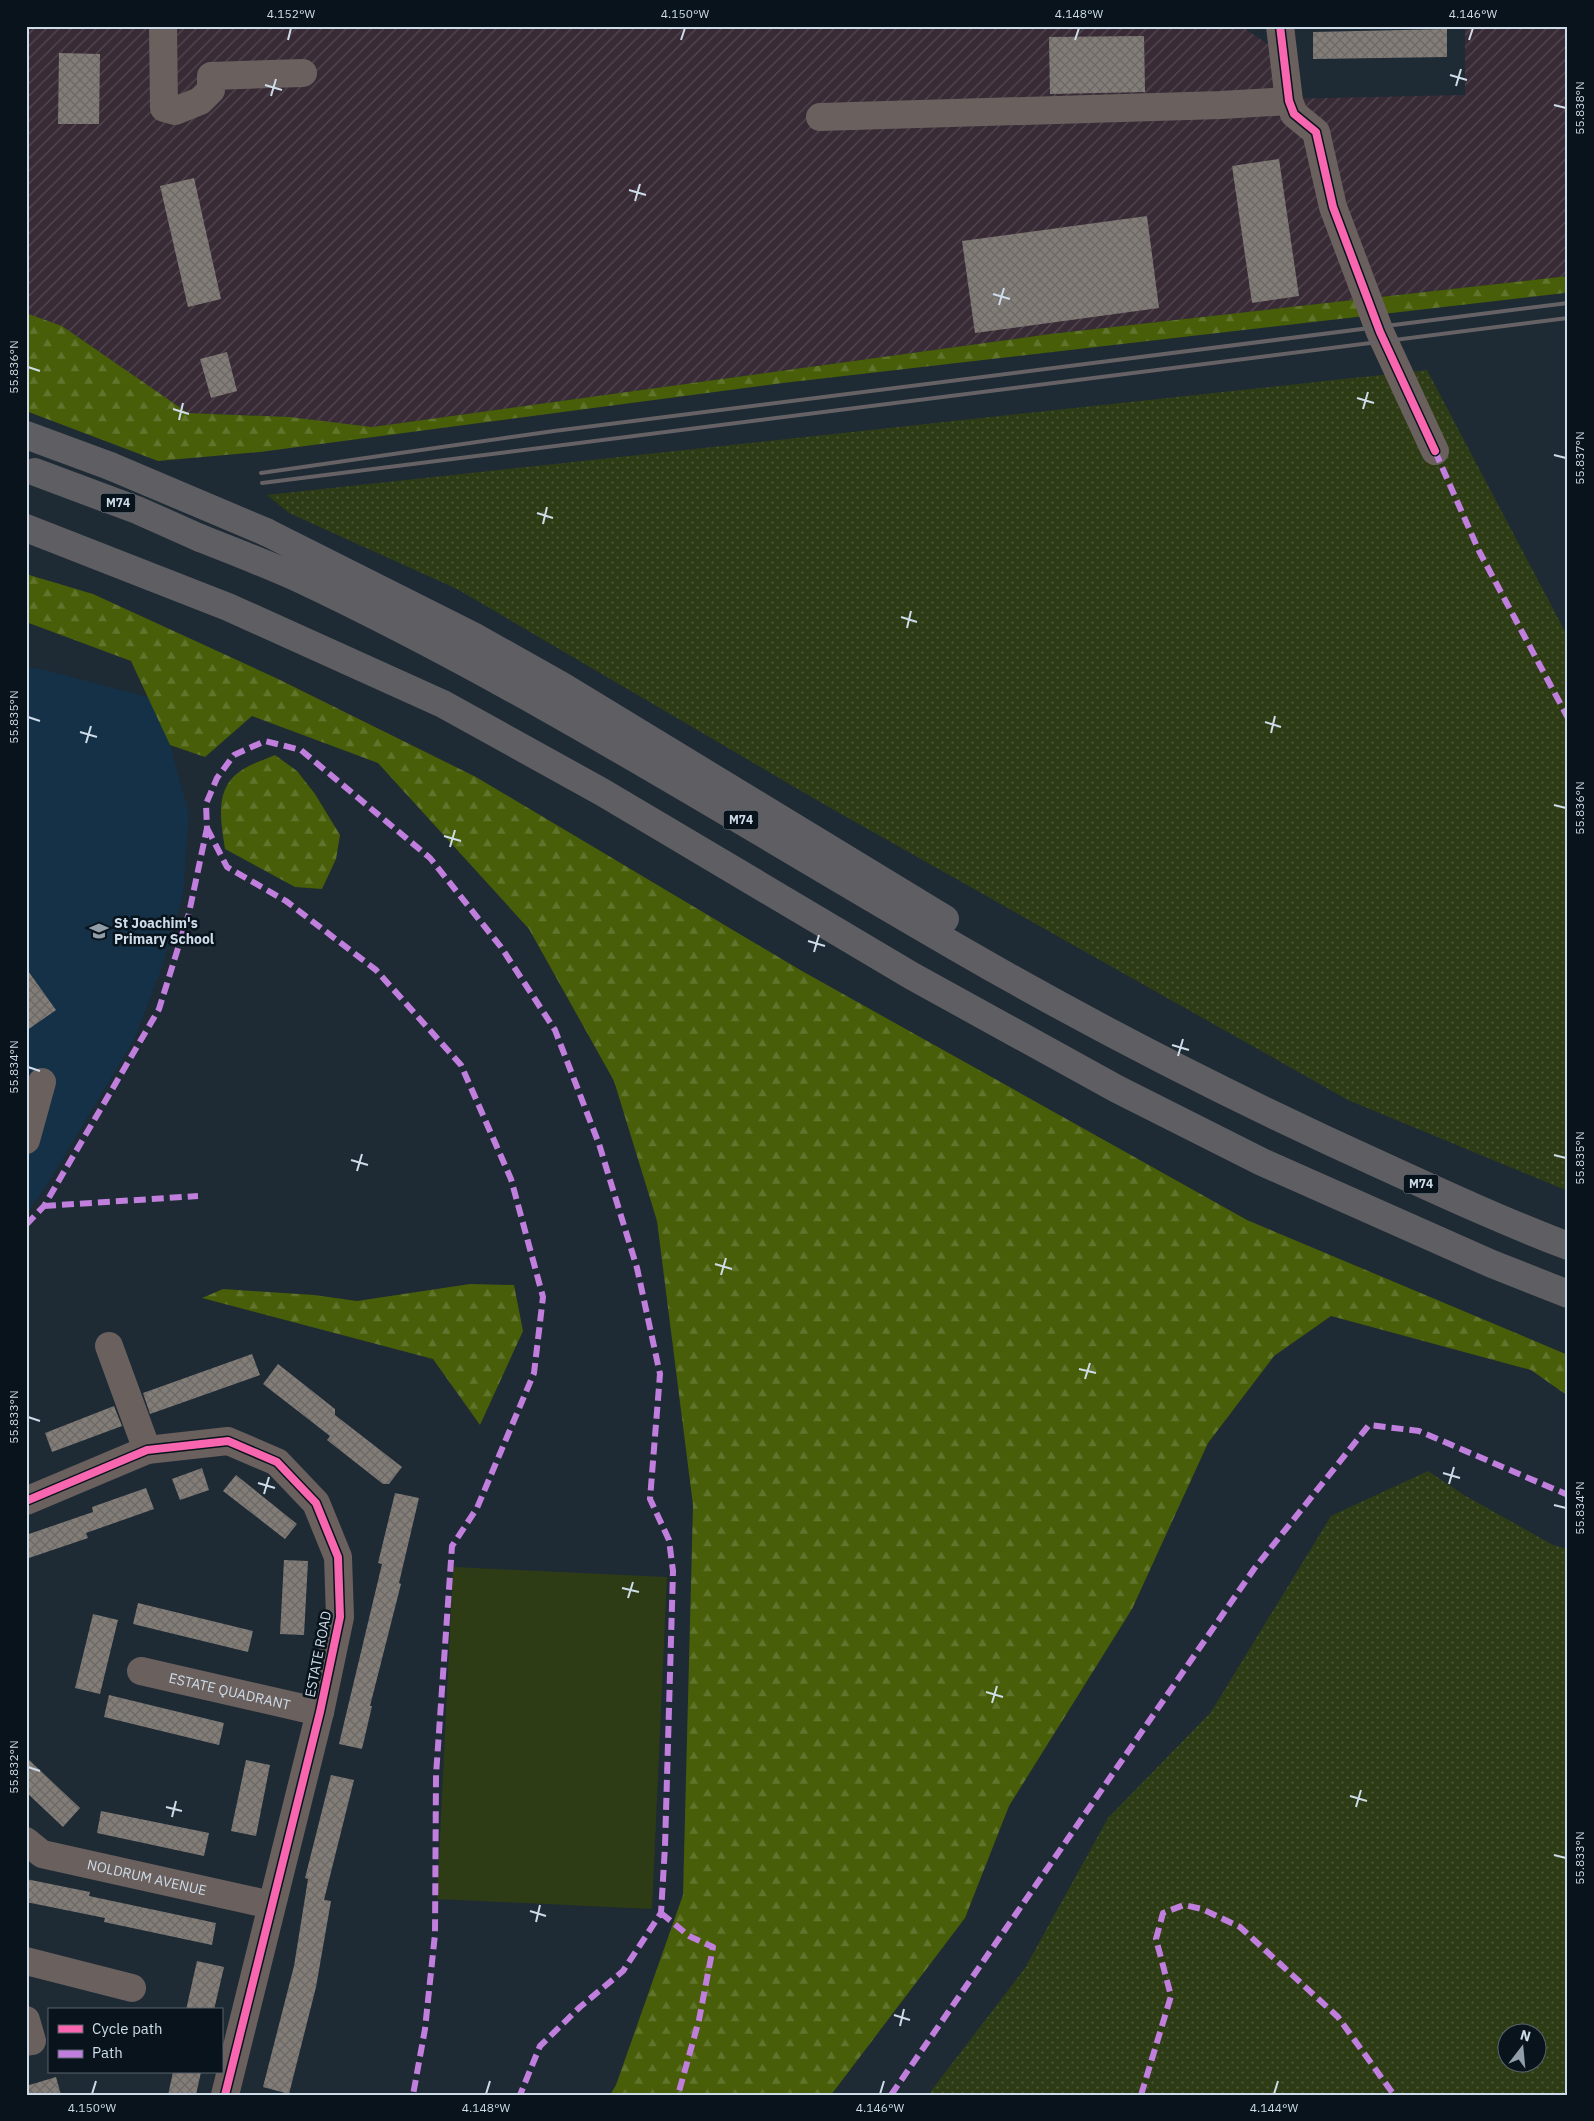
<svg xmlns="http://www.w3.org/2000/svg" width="1594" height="2121" viewBox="0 0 1594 2121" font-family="'IBM Plex Sans',sans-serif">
<defs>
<pattern id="industrial-furrows" width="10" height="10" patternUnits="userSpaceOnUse" patternTransform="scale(1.25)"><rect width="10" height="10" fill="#382b35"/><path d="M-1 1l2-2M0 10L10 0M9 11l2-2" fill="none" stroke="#544952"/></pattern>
<pattern id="grass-dots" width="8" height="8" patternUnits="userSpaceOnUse" patternTransform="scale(1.25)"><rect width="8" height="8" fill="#2e3c16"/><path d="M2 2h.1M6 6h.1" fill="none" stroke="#4b5838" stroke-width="1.8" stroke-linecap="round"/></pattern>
<pattern id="forest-firs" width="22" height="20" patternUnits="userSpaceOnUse" patternTransform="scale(1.25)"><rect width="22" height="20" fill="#485e08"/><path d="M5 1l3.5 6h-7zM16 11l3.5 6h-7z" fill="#61742c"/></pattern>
<pattern id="building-cross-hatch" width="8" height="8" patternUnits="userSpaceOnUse" patternTransform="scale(1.25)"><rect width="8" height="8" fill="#837d78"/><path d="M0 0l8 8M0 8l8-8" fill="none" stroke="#6b6866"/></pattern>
</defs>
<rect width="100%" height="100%" fill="#1e2a34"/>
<path fill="url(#industrial-furrows)" d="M26,26H1241L1269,45L1282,99L1465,95V26H1568V276L1050,334L372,427L290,417L188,413L62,326L26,313Z"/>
<path fill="#153147" d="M26,667L41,669L148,697L170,745L189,814L183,895L162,967L134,1040L45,1188L26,1214Z"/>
<path fill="url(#grass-dots)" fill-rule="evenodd" d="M1427,370L1568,637V1191L1348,1100L827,806L457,589L289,513L267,495Z
M1428,1471L1464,1495L1553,1545L1568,1549V2095H928L1025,1968L1108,1818L1211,1712L1331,1516ZM1506,2034H1536V2064H1506Z"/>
<path fill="url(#forest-firs)" d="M1568,276V292L1565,293L783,383L260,452L158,461L26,411V313L62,326L188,413L290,417L372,427L1050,334Z
M26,574L93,594L276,678L476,777L802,971L1247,1220L1568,1355V1396L1531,1370L1331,1316L1274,1356L1208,1443L1132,1609L1009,1806L965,1918L831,2095H610L616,2085L683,1895L693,1505L657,1221L614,1081L529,929L378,763L252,716L205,757L170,745L131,661L26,622Z
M275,755L297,771L315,794L340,835L336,859L322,889L295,887L225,849C221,822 214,790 239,772C249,764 264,760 275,755Z
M470,1284L514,1285L523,1331L480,1425L433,1359L202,1298L223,1289L314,1295L357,1301Z"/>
<path fill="#2e3c16" d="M453,1567L667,1577L652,1909L437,1899Z"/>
<path fill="url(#building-cross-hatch)" d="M1447,29V57L1313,59V32Z
M1144,36L1145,92L1050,94L1049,37Z
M59,53L100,54L99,124H58Z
M1279,159L1299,296L1252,303L1232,166Z
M194,178L221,299L188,307L160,186Z
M1147,216L1159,308L975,333L962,241Z
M227,352L237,391L211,398L200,359Z
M26,968L56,1010L26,1031Z
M252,1354L260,1375L150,1414L143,1393Z
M278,1364L335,1409V1415L402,1467L389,1484H383L327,1440L330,1436L263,1384Z
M114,1406L122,1426L52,1452L45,1433Z
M202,1468L209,1490L180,1500L172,1479Z
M236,1475L297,1524L285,1539L223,1491Z
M146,1488L154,1509L86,1533L88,1538L26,1559V1535L93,1512L92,1507Z
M395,1493L419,1498L399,1583L401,1584L370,1706H372L362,1749L339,1744L382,1564L378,1563Z
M284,1560L308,1561L304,1635L280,1634Z
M138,1603L253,1631L248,1652L133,1624Z
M93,1614L118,1620L100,1694L75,1688Z
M109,1695L224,1723L219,1745L104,1717Z
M26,1757L80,1808L63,1827L26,1792Z
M246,1760L270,1765L256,1836L231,1831Z
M331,1775L354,1780L324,1900L331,1901L316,1987L289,2094L263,2087L294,1966L308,1879L305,1878Z
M101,1811L209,1833L204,1856L97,1833Z
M26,1879L90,1892L89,1896L216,1923L212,1945L104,1922L105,1918L26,1902Z
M197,1961L224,1967L214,2010H186Z
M173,2072H201L196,2095H168Z
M56,2077L61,2095H26V2086Z"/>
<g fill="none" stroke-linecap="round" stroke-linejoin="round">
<g stroke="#6a605e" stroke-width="28">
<path d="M163,26L164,108L175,111L200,101L211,90V76L303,73"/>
<path d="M1280,26L1289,101L1294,114L1316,132L1333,207L1380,332L1435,451"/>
<path d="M820,117L1221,105L1289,101"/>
<path d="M26,1140L42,1082"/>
<path d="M109,1346L147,1450"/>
<path d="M26,1501L147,1450L228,1441L277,1462L316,1503L338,1557L340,1617L320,1712L225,2095"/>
<path id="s1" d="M141,1671L320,1712"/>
<path id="s2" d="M26,1841L42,1854L271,1905"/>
<path d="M26,1961L132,1988"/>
<path d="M26,2020L32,2041L26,2042"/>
</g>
<path stroke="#5f5e62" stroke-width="28" d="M26,435L110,466
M26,528L228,607L443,704L602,792L912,976L1117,1089L1262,1162L1492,1264L1568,1294
M266,532L473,636L562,686L945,919
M200,538C233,551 267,564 300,579C527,686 739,822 956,947C1094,1027 1237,1100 1383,1166C1444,1194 1505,1222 1568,1246"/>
<path stroke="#656164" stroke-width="4" d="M261,473L554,431L1568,303
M262,483L1568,318"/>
<path stroke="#5f5e62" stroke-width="28" d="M110,466L266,532
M35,472L137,510L200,538"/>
<path stroke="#c07fdc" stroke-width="6" stroke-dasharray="12 6" stroke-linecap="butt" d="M1435,451L1479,551L1568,718
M207,828L227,867L286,901L376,970L461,1065L511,1179L543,1297L534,1373L477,1508L452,1546L436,1775L435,1934L425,2029L413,2095
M44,1206L198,1196
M26,1225L44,1206L159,1009L189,913L207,828L206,804L217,778L234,755L265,741L301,750L430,858L501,947L555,1030L599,1144L637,1268L660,1374L650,1499L669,1540L673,1571L665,1846L661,1913L623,1971L580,2007L540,2046L520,2095
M661,1913L689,1936L713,1947L699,2020L678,2095
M891,2095L1254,1569L1369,1425L1419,1431L1568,1495
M1141,2095L1171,1996L1156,1939L1163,1913L1184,1905L1202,1909L1240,1927L1338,2017L1394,2095"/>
<g stroke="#09131b" stroke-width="11">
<path id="cycleway" d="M1280,26L1289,101L1294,114L1316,132L1333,207L1380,332L1435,451
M26,1501L147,1450L228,1441L277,1462L316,1503L338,1557L340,1617L320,1712L225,2095"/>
</g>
<use href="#cycleway" stroke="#f766af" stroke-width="8"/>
</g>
<path fill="none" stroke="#cedce9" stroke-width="2" d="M288,40L291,28M681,40L685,28M1075,40L1079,28M1469,40L1473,28M1450,75L1467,80M265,85L282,90M1456,86L1461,69M271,96L276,79M1554,105L1566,108M629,190L646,195M635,201L640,184M993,294L1010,299M999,305L1004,288M28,367L40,371M1357,398L1374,403M173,409L189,414M1363,409L1368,392M179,420L183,403M1554,455L1566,458M537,513L553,518M543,524L547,507M901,617L917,622M907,628L911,611M28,717L40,721M1265,722L1281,727M80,732L97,737M1271,733L1275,716M86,743L91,726M1554,805L1566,808M444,836L461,841M450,847L455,830M808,941L825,946M814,952L819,935M1172,1045L1189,1050M1178,1056L1183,1039M28,1067L40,1071M1554,1155L1566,1158M351,1160L368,1165M357,1171L362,1154M715,1264L732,1269M721,1275L726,1258M1079,1369L1096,1373M1085,1379L1090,1363M28,1417L40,1421M1443,1473L1460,1478M258,1483L275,1488M1449,1484L1454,1467M264,1494L269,1477M1554,1505L1566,1508M622,1588L639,1592M628,1598L633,1582M986,1692L1003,1697M992,1703L997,1686M28,1767L40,1771M1350,1796L1367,1801M166,1807L182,1811M1356,1807L1361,1790M172,1817L176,1801M1554,1855L1566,1858M530,1911L546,1916M536,1922L540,1905M894,2015L910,2020M900,2026L904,2009M92,2094L96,2081M486,2094L490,2081M880,2094L884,2081M1274,2094L1278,2081"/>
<defs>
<g id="school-bare" transform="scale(1.5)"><path d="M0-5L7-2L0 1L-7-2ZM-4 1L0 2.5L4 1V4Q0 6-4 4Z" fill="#909eaa" stroke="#09131b" stroke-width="2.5" paint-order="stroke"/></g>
</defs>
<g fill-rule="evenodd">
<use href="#school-bare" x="99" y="931"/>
</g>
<g text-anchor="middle" stroke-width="5" stroke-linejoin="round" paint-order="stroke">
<g fill="#09131b" stroke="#93a0ab" stroke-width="1">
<rect x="100.5" y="493.5" width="35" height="19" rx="4"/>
<rect x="723.5" y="810.5" width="35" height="19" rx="4"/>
<rect x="1403.5" y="1174.5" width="35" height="19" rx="4"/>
</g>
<g font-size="12" font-weight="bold" fill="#cedce9">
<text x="118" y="507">M74</text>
<text x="741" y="824">M74</text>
<text x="1421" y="1188">M74</text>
</g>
<g font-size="14" font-weight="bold" fill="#cedce9" stroke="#09131b" text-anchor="start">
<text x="114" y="928">St Joachim's<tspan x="114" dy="16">Primary School</tspan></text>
</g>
<g font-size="14" fill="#cedce9" stroke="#09131b">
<text transform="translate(318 1654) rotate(-79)" y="5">ESTATE ROAD</text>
<text dy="5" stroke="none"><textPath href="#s1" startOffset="91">ESTATE QUADRANT</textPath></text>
<text dy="5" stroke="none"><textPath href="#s2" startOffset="128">NOLDRUM AVENUE</textPath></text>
</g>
</g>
<rect width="1594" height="2121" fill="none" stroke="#09131b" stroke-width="55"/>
<rect x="48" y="2008" width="175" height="65" fill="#09131b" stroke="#58636d"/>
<rect x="58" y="2025" width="25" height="8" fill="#f766af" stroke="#58636d"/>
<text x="92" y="2034" font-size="15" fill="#cedce9">Cycle path</text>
<rect x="58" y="2050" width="25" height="8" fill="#c07fdc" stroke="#58636d"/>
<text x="92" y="2058" font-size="15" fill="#cedce9">Path</text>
<g transform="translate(1522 2048) rotate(16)"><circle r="24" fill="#09131b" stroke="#58636d"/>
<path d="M0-4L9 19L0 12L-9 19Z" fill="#909eaa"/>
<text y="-8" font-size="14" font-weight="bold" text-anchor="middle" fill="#cedce9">N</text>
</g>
<rect x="28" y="28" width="1538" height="2066" fill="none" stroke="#cedce9" stroke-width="2"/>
<g font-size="12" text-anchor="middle" fill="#cedce9">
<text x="291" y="18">4.152°W</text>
<text x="685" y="18">4.150°W</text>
<text x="1079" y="18">4.148°W</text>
<text x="1473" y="18">4.146°W</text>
<text transform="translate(1580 108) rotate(-90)" y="4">55.838°N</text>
<text transform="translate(14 367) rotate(-90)" y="4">55.836°N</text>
<text transform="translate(1580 458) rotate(-90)" y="4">55.837°N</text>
<text transform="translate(14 717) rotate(-90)" y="4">55.835°N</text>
<text transform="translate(1580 808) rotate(-90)" y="4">55.836°N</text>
<text transform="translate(14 1067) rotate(-90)" y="4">55.834°N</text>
<text transform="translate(1580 1158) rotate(-90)" y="4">55.835°N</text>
<text transform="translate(14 1417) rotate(-90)" y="4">55.833°N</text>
<text transform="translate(1580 1508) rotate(-90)" y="4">55.834°N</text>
<text transform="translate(14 1767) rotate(-90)" y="4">55.832°N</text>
<text transform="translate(1580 1858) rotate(-90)" y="4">55.833°N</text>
<text x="92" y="2112">4.150°W</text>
<text x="486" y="2112">4.148°W</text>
<text x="880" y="2112">4.146°W</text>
<text x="1274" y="2112">4.144°W</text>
</g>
</svg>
